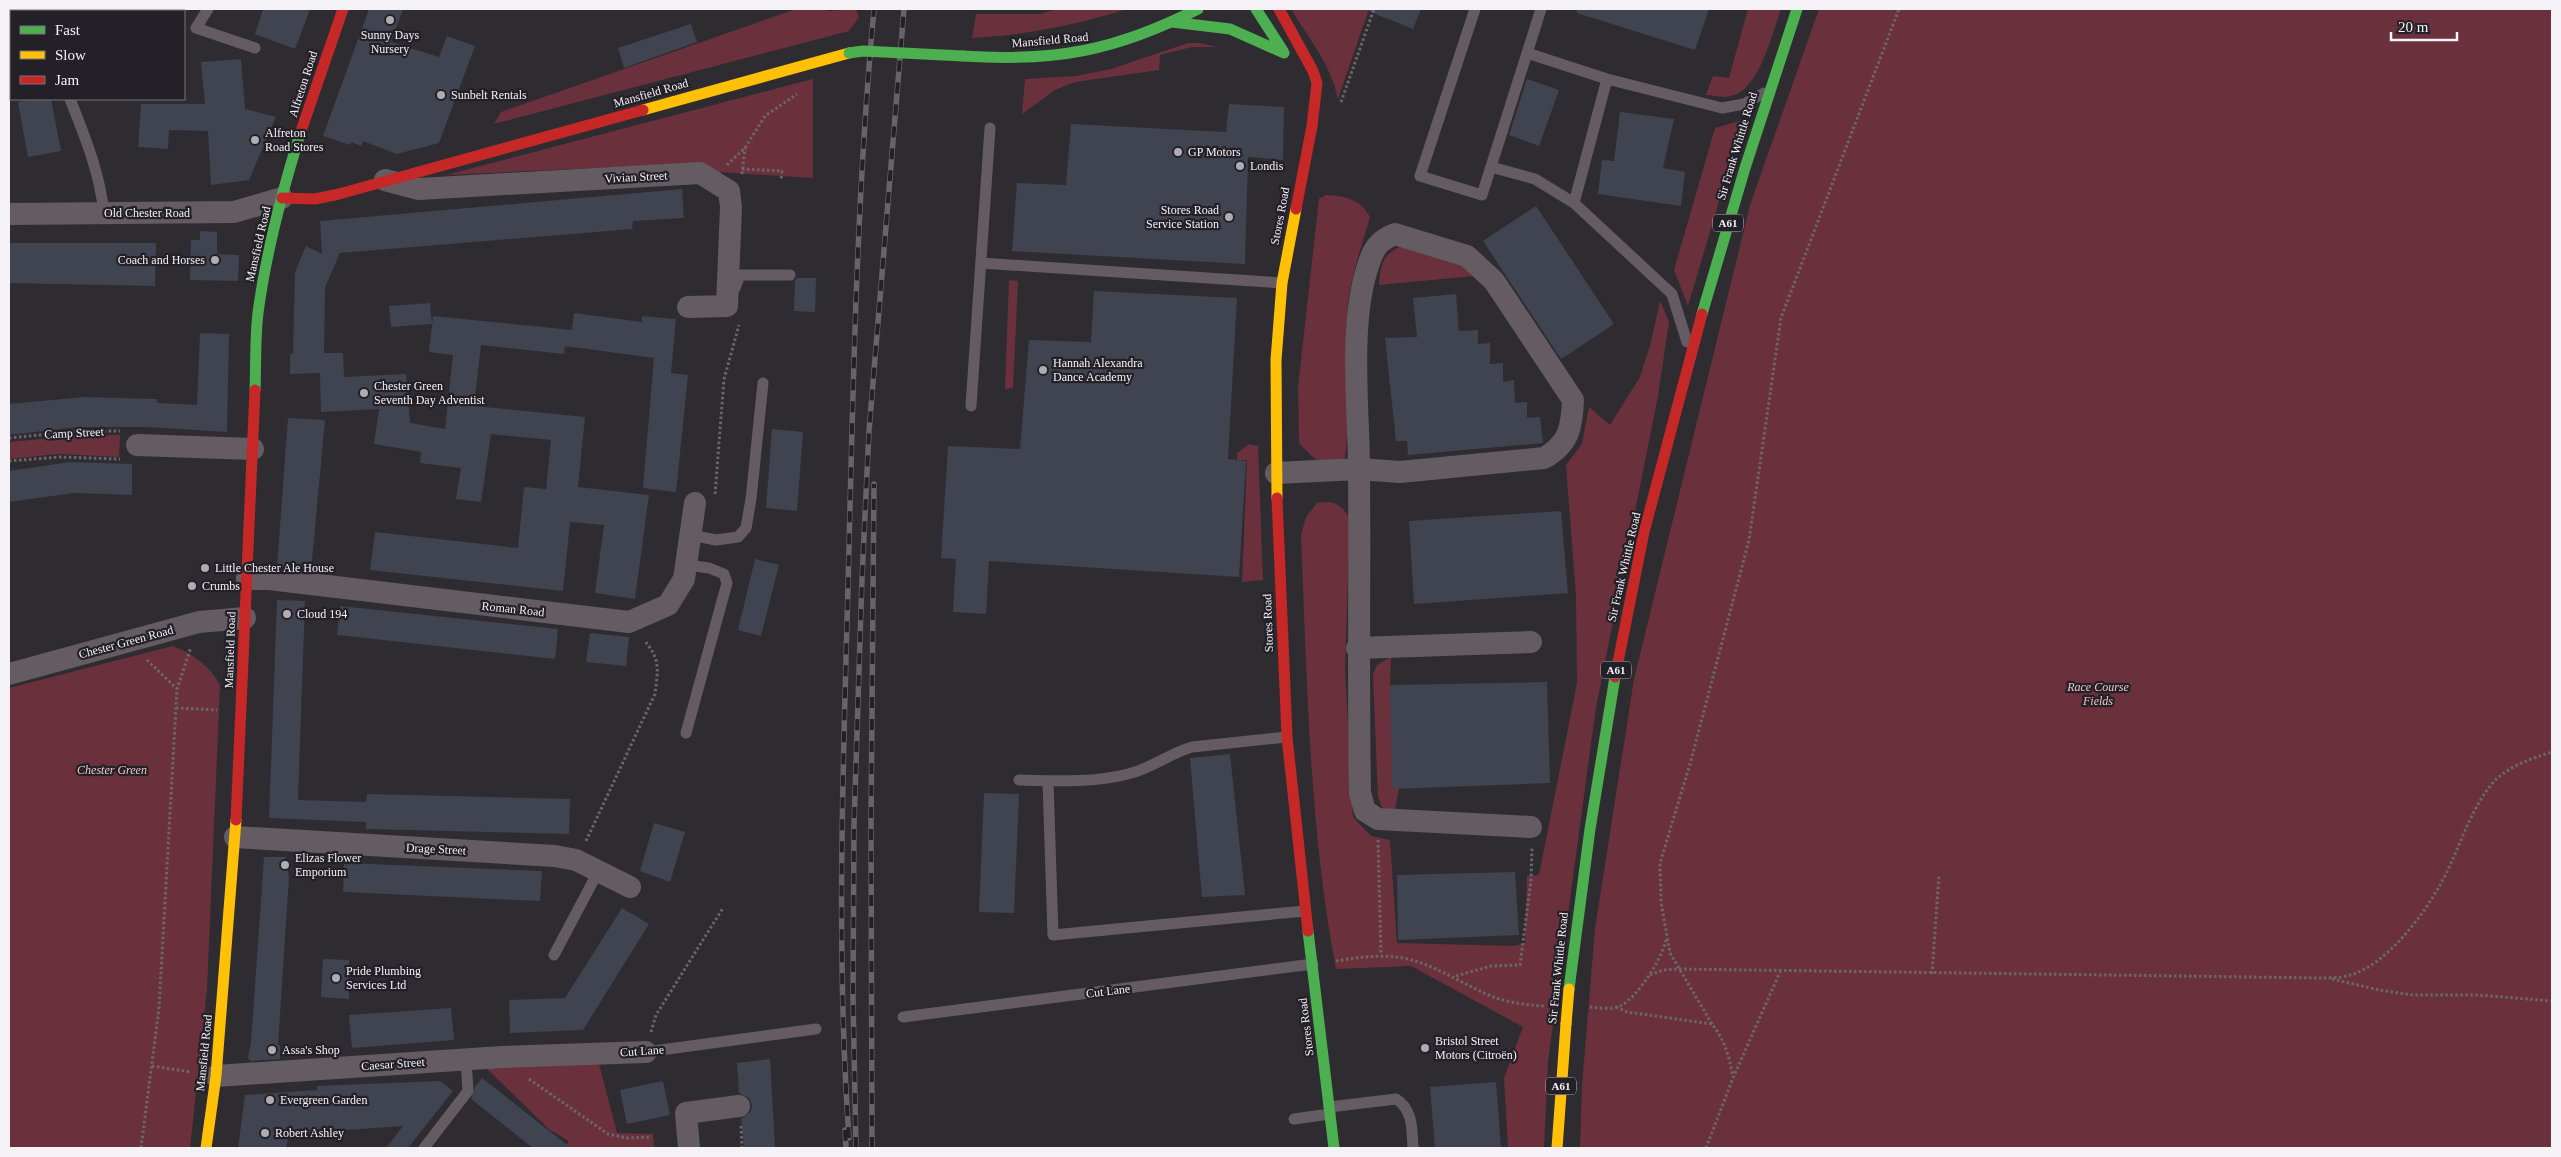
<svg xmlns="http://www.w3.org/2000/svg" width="2561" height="1157" viewBox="0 0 2561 1157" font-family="Georgia,serif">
<rect width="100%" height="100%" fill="#2e2c30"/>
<path fill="#6a313d" d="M796,9H825L828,11L856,9L859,17L849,31L494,124L501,112Z
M1056,9H1127C1076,25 1026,35 972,38L976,14H1041Z
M1291,9H1369L1338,99C1331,64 1309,39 1291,9Z
M1748,9H1781C1772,34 1759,92 1730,96C1723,98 1713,95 1706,95L1713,76L1729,78Z
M1819,9H2552V1148H1580L1582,1086L1595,929L1634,679L1750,205Z
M1188,43H1200L1217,47H1192L1160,55L1159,70L1075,82L1055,90L1022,114L1025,79L1076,76L1111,69Z
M813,79V178L717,172L703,163L446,175Z
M1743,120L1688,306L1674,270L1715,128Z
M1326,195C1346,196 1360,199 1370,217C1361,249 1348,284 1347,317C1345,364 1351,412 1345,458C1318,465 1318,463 1299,443L1298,387L1319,199Z
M1399,247L1420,249L1455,260L1474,276L1379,285C1381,265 1381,257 1399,247Z
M1009,280L1018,281L1013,388L1005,389Z
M1660,301L1669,322L1658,396L1596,707L1548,1062L1544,1148H1508L1504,1078L1523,1027L1411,966L1336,969C1309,827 1307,679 1301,535L1306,517L1317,503C1334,500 1340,504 1350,518L1345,669L1353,817L1371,836L1390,840L1397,943L1515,946L1525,943L1527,876L1539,875L1577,683L1576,596L1566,465L1582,444L1589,407L1610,425L1640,377L1651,342Z
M120,435L119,457L58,454L9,459V442L74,436Z
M1249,444L1258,446L1263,580L1242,582L1247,460H1237V453Z
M173,646C193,654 210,666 220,685L207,990L190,1148H9V688Z
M1391,657L1390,685L1399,788L1394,816L1382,807L1378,797L1373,674L1377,665Z
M491,1064H599L617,1133L653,1134L654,1148H565L569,1141L550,1130L487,1069Z"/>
<path fill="#404350" d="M263,9H310L295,49L255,34Z
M369,9H403L391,42L439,57L447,36L475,46L439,143L397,154L363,141L361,146L351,142L350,145L323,136Z
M1363,9H1421L1413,29Z
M1577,9H1709L1695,50L1577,13Z
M691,24L697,42L624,68L618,48Z
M241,59L245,109L276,117L249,180L211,185L208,131L169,130L168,149L138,147L141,104H205L201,62Z
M1527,79L1559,90L1539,146L1509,135Z
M35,99H51L61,151L28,157L18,102Z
M1229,104L1284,107L1283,160L1248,157L1245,264L1012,251L1017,183L1066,185L1071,124L1226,132Z
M1620,112L1674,119L1663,168L1685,172L1681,206L1598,194L1602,160L1614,161Z
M682,189L684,218L633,221L632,229L340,253L325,287L324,353H343L344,377L406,374L410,423L445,429L453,355L429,352L433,316L572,330L574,313L642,322V316L676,319L671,373L688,375L676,492L643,488L654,358L565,346L564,354L481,345L474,406L585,417L578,487L649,495L635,599L595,593L604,525L570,522L563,591L370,570L375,532L518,548L524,487L546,489L551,440L491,434L481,502L456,499L461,468L420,463L421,452L374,444L379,409L321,412L320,373L290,374V354H293L295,272L306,246L322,254L320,221Z
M1536,206L1614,324L1561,359L1483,241Z
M200,231L217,232V254L239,255L238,281L190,280L191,240H200Z
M9,243H156L155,286L9,283Z
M797,278H816L815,312L794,311L795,281Z
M1094,291L1237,298L1228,459L1246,461L1239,577L989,561L986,614L953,612L956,559L941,558L948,446L1020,449L1029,340L1091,342Z
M1456,294L1459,331L1478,330V344L1490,343V364L1503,363V382L1514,380L1515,403L1527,402V418L1540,417L1543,443L1408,455L1407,441H1396L1385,338L1417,337L1413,298Z
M430,303L432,324L391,327L389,306Z
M200,333L229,334L227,432L147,427H78L9,435V404L84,397L157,399V403L197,405Z
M288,418L325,420L311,571L277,567Z
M772,429L803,432L797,511L766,508Z
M70,462L132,464V495L74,493L9,502V471Z
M1561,511L1568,593L1414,604L1409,521Z
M755,559L779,565L761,636L738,630Z
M277,600L305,601L298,800L366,802L367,794L570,799L569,834L366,829V822L269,818Z
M340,606L558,629L555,659L337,635Z
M590,633L629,637L626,666L586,662Z
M1547,682L1550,783L1392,789L1390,685Z
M1230,754L1245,895L1202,897L1190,758Z
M984,793L1019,794L1014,913L979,912Z
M654,823L685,832L670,882L640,871Z
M264,857H285L289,877L278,1045H280V1059L251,1061L248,1058L251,1043Z
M344,863L542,871L540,901L343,892Z
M1515,872L1519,935L1398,940L1397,875Z
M622,908L649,924L583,1030L510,1033L509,1000L565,998Z
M323,959L349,960V999L321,997Z
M451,1008L454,1040L352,1048L349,1015Z
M770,1059L775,1148H744L741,1119L751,1111L752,1105L749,1098L739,1093L737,1063Z
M482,1078L571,1148H533L471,1099L475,1087Z
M440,1081L453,1091L408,1148H386L403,1126L289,1134L286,1148H238L245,1095L317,1090V1086Z
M663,1081L670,1115L627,1124L620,1090Z
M1496,1082L1501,1148H1435L1430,1087Z"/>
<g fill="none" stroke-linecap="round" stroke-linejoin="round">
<path stroke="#6a666b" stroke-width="3" stroke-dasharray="2.5 2.5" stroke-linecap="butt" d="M1341,102L1374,9
M727,165L745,148L765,116L797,94
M742,169L782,171L781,180
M742,174L745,148
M9,438L77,431H120
M9,461L60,457L120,459
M715,494L724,379L739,325
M147,660L177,689
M176,708L217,710
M1378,840L1381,955
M586,841L655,694C658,669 661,660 644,640
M1336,961C1361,957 1387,953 1412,960C1436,967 1455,979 1478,990C1498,1001 1521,1005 1544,1006
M1932,974L1939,875
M1650,975L1663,970L1678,969L2320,978C2329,978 2341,978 2350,975C2385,966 2423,916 2440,885C2458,854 2467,816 2490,786C2505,767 2530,759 2552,752
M1456,976L1491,966L1520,965L1531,880L1532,848
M2332,979L2379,990L2413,995H2478L2552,1001
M1590,1007C1600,1008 1613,1010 1622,1005C1639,995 1661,960 1666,940
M1616,1007L1627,1012L1712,1024C1725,1041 1729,1056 1733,1077
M1712,1024L1670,953L1661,902L1660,863L1690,764L1749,540L1781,318L1899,9
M651,1032L656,1015L723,908
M152,1066L191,1072
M529,1079L608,1134L628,1138L651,1137
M741,1126L742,1148
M141,1148L159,1008L177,689L191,647
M1706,1148L1733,1078L1780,972"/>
<path stroke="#645c62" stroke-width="11" d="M208,9L196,28L255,48
M1475,9L1420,176L1482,195L1541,9
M1527,53L1607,79
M70,99C85,137 100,173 104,214
M1491,167L1535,179L1574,203
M981,263L1282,283
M735,288L740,275H790
M1687,342L1672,294L1574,203L1607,79L1722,108L1744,104L1764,93
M971,406L990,128
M691,535L716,540L738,537L746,528L751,499L763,383
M686,733L727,583L724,574L709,568L686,565
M1019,780C1054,781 1094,783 1128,774C1151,769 1170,753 1192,747L1287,737
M1048,781L1053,935L1305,911
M554,955L599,870
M903,1017L1313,964
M646,1052L816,1029
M1329,1107L1396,1099C1413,1109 1412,1130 1413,1148
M1294,1119L1330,1114
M424,1148L468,1091L466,1059"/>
<path stroke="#645c62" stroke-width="22" d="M385,180L419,189L700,173L729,191L731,207L727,306L688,307
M9,214L234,212L282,198
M137,445L253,449
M1276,473L1359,469L1400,472L1544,458C1569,444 1572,427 1573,400L1494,281L1467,256L1395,234C1380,240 1374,247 1369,263C1348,322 1359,408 1359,471C1360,578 1358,685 1360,793L1365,811L1378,819L1531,827
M247,579H269L629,622L668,605L684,579L695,503
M1357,648L1531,642
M9,674L199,622L245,618
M235,837L555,856L576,860L630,887
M216,1076L502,1057L646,1052
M689,1148L686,1113L739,1106"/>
<path stroke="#4caf50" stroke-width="11" d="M1256,9L1283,51
M1172,22L1230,29L1284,53
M963,56C1055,62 1115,51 1198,9
M1702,314L1745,168L1797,9
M255,390C256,364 255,338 258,313C266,252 282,192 300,134
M1308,931L1334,1148
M1569,989L1590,829L1615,677"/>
<path stroke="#ffc107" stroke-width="11" d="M643,110L849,53
M1277,498L1276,360L1282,283L1296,209
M206,1148L216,1076L236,820
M1557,1148L1566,1024"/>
<path stroke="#c62828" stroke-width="11" d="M1279,9L1313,71L1317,83L1312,126L1296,209
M300,134L343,9
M282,198L315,199L339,194L643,110
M1277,498L1287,737L1308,931
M1615,677L1644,532L1702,314
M236,820L255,390"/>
<g stroke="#676367" stroke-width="5.5">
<path id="rail" d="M845,1130L846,1148
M849,1138C836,954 843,771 848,587C853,394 856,201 874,9
M856,1148L853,998L854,825L862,579L869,431L904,9
M872,1148L871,825L874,484"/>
</g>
<use href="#rail" stroke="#232028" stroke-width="4" stroke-dasharray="11" stroke-linecap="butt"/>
<path stroke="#4caf50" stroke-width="11" d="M849,53L863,51L963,56"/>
<path stroke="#ffc107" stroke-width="11" d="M1566,1024L1569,989"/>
</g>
<g fill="#afadb1" stroke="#232028" stroke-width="2">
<circle cx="390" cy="20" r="5"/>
<circle cx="441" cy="95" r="5"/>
<circle cx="255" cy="140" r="5"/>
<circle cx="1178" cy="152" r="5"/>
<circle cx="1240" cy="166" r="5"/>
<circle cx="1229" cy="217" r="5"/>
<circle cx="215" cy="260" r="5"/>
<circle cx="1043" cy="370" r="5"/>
<circle cx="364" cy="393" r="5"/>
<circle cx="205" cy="568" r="5"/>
<circle cx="192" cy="586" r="5"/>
<circle cx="287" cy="614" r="5"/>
<circle cx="285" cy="865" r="5"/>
<circle cx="336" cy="978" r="5"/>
<circle cx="1425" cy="1048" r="5"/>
<circle cx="272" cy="1050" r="5"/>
<circle cx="270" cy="1100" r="5"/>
<circle cx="265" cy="1133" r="5"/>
</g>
<g text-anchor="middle" stroke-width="4.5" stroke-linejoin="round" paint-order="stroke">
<g fill="#232028" stroke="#b5b3b9" stroke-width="1">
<rect x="1713" y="214.5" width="30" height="17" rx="4"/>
<rect x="1601" y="661.5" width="30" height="17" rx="4"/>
<rect x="1546" y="1077.5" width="30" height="17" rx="4"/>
</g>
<g font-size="11" font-weight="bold" fill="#f4f2f7">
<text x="1728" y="227">A61</text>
<text x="1616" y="674">A61</text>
<text x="1561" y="1090">A61</text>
</g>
<g font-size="12" fill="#f4f2f7" stroke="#232028" text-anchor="start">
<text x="390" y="39" text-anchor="middle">Sunny Days<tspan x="390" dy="14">Nursery</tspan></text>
<text x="451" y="99">Sunbelt Rentals</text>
<text x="265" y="137">Alfreton<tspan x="265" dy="14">Road Stores</tspan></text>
<text x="1188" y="156">GP Motors</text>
<text x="1250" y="170">Londis</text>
<text x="1219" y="214" text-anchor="end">Stores Road<tspan x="1219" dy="14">Service Station</tspan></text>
<text x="205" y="264" text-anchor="end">Coach and Horses</text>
<text x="1053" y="367">Hannah Alexandra<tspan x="1053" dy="14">Dance Academy</tspan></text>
<text x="374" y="390">Chester Green<tspan x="374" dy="14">Seventh Day Adventist</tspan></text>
<text x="215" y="572">Little Chester Ale House</text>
<text x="202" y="590">Crumbs</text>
<text x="297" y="618">Cloud 194</text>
<text x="295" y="862">Elizas Flower<tspan x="295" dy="14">Emporium</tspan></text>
<text x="346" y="975">Pride Plumbing<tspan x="346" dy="14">Services Ltd</tspan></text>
<text x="1435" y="1045">Bristol Street<tspan x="1435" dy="14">Motors (Citroën)</tspan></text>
<text x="282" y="1054">Assa's Shop</text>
<text x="280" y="1104">Evergreen Garden</text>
<text x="275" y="1137">Robert Ashley</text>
</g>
<g font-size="12" fill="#f4f2f7" stroke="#232028">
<text transform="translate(1050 40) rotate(-5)" y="4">Mansfield Road</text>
<text transform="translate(303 84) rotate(-72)" y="4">Alfreton Road</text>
<text transform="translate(651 93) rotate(-16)" y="4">Mansfield Road</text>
<text transform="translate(1737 146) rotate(-73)" y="4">Sir Frank Whittle Road</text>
<text transform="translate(636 177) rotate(-3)" y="4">Vivian Street</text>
<text x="147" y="217">Old Chester Road</text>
<text transform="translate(1280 216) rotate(-79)" y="4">Stores Road</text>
<text transform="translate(258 244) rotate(-77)" y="4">Mansfield Road</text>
<text transform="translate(74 433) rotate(-3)" y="4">Camp Street</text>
<text transform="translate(1624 567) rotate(-77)" y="4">Sir Frank Whittle Road</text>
<text transform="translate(513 609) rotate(6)" y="4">Roman Road</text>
<text transform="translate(1268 623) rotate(-92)" y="4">Stores Road</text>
<text transform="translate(126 642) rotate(-15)" y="4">Chester Green Road</text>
<text transform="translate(230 650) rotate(-88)" y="4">Mansfield Road</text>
<text transform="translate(436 849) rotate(3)" y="4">Drage Street</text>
<text transform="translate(1558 968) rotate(-84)" y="4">Sir Frank Whittle Road</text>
<text transform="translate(1108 991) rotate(-7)" y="4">Cut Lane</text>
<text transform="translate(1306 1027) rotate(-97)" y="4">Stores Road</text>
<text transform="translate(642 1051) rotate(-4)" y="4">Cut Lane</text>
<text transform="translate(204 1053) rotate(-84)" y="4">Mansfield Road</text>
<text transform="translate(393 1064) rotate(-4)" y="4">Caesar Street</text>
</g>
<g font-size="12" font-style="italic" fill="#f1c2c8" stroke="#232028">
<text x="2098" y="691">Race Course<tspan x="2098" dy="14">Fields</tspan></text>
<text x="112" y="774">Chester Green</text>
</g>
</g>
<rect width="2561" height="1157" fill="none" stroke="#f4f2f7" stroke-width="20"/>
<rect x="10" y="10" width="175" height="90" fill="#232028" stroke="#77747b"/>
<rect x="20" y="26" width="25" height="8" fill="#4caf50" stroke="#77747b"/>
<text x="55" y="35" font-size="15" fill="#f4f2f7">Fast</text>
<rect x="20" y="51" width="25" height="8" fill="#ffc107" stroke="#77747b"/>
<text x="55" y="60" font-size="15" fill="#f4f2f7">Slow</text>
<rect x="20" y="76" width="25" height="8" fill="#c62828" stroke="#77747b"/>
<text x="55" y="85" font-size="15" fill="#f4f2f7">Jam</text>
<path d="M2391 32v8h66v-8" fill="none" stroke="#f4f2f7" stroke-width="2.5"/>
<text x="2398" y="32" font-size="15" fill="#f4f2f7" stroke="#232028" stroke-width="4" paint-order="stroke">20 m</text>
</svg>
